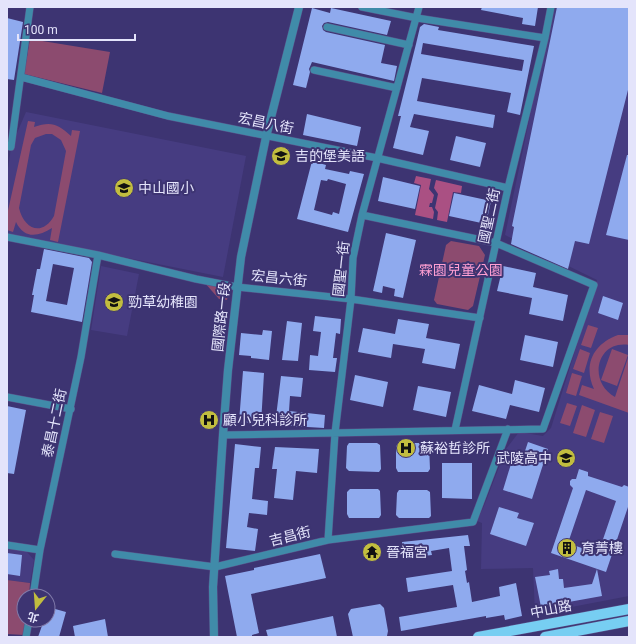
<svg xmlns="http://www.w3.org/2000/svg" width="636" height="644" viewBox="0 0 636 644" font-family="Roboto,'Noto Sans TC',sans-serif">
<rect width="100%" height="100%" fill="#3d3472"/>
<path fill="#463c81" d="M553,7H629V596L535,614L533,568L481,569L482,523L477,521L484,506L506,449L519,432L543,436L551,428L597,280L505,235Z
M26,112L246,156L223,277L7,234V177L11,147Z
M101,266L139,274L127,336L91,330Z
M7,547L27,552L34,560L30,583L7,580Z"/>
<path fill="#8c4b6f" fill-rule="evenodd" d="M30,39L110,52L102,93L24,74Z
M28,121L35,122L34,127C51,121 58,124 71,136L72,130L80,131L58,242L50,240L52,228C38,237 24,239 16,222L13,232L7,230V215ZM46,134H52L61,140L66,151L54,216C42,237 24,229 19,208L31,145L35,138Z
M451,241L479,246L485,255L473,306L468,310L437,304L434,300L446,245Z
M204,282L229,289L227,300L219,299Z
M588,325L598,328L591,348L581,345Z
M618,335H629V345C597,340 587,381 615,397L629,355V413L579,395L582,385L594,389C583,365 593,344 618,335Z
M580,349L590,353L584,373L573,369Z
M612,349L628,355L617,386L601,380Z
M572,373L582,376L576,396L566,393Z
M567,403L577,406L570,426L560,423Z
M582,405L595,410L586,437L573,433Z
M600,412L613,416L604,443L591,439Z
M7,580L30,583L29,596H24V620H26L24,635L7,634Z"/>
<path fill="#aa5083" d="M416,176L431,179L429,189L434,195L432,203H430L429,207H432L434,212L433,219L415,215L421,185L414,183Z
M436,180L462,186L461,193L453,192L447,222L437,220L438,212L435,208L438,194L434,188Z"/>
<path fill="#8faaee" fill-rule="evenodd" d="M482,7H538L535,26L522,24L523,18L481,10Z
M557,7H629V86L589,244L575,241L568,269L511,244L514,227L512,226Z
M312,8L330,13L331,8L391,21L387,35L328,22L324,23L322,26L323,30L326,32L385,45L381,63L397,66L394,81L312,62L309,69L310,72L306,88L293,85Z
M7,18L23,22L14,80L7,79Z
M424,24L439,27L438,30L534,46L520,115L507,112L511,93L422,78L417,101L495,115L493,128L414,114L410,127L429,131L423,155L393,148L401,116H398L416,44L420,27ZM423,43L524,60L522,71L421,54Z
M307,114L361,127L357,146L303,135Z
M456,136L486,143L480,167L450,160Z
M627,155H629V240L606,235Z
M312,161L326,165L325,169L349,174L350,171L364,174L348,232L297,219ZM328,179L346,184L339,214L333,212L332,215L314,210L321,180L327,181Z
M383,177L420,186L415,209L378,201Z
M454,193L491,201L486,224L449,216Z
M386,233L416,240L403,298L394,296L395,289L383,286L382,293L373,291Z
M44,249L89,258L92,262L82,322L31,312L34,295H32L37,269H40ZM53,264L74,268L67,305L46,301Z
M503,266L536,273L533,287L568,295L563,321L529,314L532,298L497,291Z
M603,296L623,303L618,320L598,313Z
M315,316L341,319L340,334L336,333L333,358H337L335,372L309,370L310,355L318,356L321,332L313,331Z
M398,319L429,324L426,338L460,344L455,369L422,363L425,349L393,344L391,358L358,352L363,328L395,334Z
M287,321L302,323L298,361L282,360Z
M263,330L272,331L269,360L251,358V356L239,355L241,333L262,335Z
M525,335L558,342L553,367L520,360Z
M243,371L264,373L261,424L239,422Z
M355,375L388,382L383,407L350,400Z
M281,376L303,378L301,397L290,396L289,411L325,415L324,428L275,425Z
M515,380L545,388L539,412L510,405L506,419L472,411L479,385L512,394Z
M418,386L451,392L446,417L413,410Z
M7,406L26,410L14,474L7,473Z
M528,442L548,449L532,499L503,490L514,454L523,457Z
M349,443H377L380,445L381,469L379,472L349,471L346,468L347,446Z
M399,443H426L429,445L430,469L428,472H398L396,468V446Z
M235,444L261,447L259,468H255L252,499L268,501L267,515L249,513L247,527L258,529L255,551L226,548Z
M275,447L319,449L317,473L296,471L293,500L274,498L277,469H272Z
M442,463H472V499L442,498Z
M579,469L588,472V476L622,487L624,485L629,487V504L606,572L551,553L573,488L570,485V481L572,479H576ZM586,490L616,501L598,554L568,543Z
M350,489H378L380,491L381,515L379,518H349L347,514V492Z
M399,490H427L430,492L431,516L429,518H399L396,515L397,493Z
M499,507L519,513L517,518L534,523L526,546L490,534Z
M468,535L470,546H464L467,570L465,571L467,583L469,582L472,602L500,596L499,587L516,583L522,616L505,620L504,615L486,618V616L401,631L399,617L457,607L453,585L408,592L406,578L452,571L449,548L431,551L432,555L404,558L402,542Z
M7,553L22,555L20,576L7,574Z
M320,554L326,578L251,594L259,633L252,635V637H237L225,576L254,570V568Z
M558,569L559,579H563L564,588L592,584L597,569L602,596L541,607L535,577L550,575L549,571Z
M380,604L384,608L388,631L387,636L353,637L348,614L351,609Z
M48,607L66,612L59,637H38L44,620H48Z
M333,616L337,637H268L266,630Z
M105,619L108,637H75L73,626Z"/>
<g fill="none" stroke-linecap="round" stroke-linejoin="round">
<g stroke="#585088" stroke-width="8">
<path id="minor" d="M362,7L417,18L545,38
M327,27L409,45
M314,70L397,88
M21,77L168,116L377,158L508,188
M7,146L11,147L30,7
M7,237L98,255L196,279L237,287L351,299L480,318
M7,397L71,409
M455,430L508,188L545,38L551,7
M223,435L543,429L594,285L496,243L362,215
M328,540L335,433L351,299L353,258L362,215L419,7
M7,545L40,550
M115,554L215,567L328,540L473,522L508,429
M33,596L40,550L81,357L98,255
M26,637L29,620"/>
</g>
<g stroke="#585088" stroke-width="9">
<path id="tertiary" d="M214,637L213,587L223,435L228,370L241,257L266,137L299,7"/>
</g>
<g stroke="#585088" stroke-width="11">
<path id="primary" d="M478,637L629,609
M545,637L629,621"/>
</g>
<use href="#minor" stroke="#408ba9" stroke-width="7"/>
<use href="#tertiary" stroke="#408ba9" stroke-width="8"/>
<use href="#primary" stroke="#77cef2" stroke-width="10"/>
</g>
<defs>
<g id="school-disc" transform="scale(1)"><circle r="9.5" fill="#c2bd3f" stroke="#3d3472"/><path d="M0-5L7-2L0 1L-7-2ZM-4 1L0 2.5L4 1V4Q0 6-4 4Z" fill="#111"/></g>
<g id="hospital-disc" transform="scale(1)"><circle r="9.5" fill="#c2bd3f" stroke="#3d3472"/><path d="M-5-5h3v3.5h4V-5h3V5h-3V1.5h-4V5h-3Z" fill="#111"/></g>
<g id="building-disc" transform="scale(1)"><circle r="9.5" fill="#c2bd3f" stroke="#3d3472"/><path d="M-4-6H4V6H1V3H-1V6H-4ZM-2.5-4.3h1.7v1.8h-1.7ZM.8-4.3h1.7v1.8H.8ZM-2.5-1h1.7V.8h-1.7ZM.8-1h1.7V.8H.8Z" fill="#111"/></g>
<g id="temple-disc" transform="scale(1)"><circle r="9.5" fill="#c2bd3f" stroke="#3d3472"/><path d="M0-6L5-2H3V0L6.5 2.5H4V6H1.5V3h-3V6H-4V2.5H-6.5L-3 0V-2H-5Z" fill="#111"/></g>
</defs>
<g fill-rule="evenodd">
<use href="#school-disc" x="281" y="156"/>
<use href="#school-disc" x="124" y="188"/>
<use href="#school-disc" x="114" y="302"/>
<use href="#hospital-disc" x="209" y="420"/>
<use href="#hospital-disc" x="406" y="448"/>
<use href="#school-disc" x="566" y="458"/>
<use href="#building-disc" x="567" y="548"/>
<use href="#temple-disc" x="372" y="552"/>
</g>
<g text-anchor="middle" stroke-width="4" stroke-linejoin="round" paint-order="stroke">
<g font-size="14" fill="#e4e4fb" stroke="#3d3472">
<text transform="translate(266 123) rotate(12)" y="5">宏昌八街</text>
<text transform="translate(489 216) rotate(-78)" y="5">國聖二街</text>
<text transform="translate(341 269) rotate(-84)" y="5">國聖一街</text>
<text transform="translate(279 278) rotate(6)" y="5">宏昌六街</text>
<text transform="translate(221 317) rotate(-84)" y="5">國際路一段</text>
<text transform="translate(54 423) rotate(-78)" y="5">泰昌十二街</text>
<text transform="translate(290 536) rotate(-14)" y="5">吉昌街</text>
<text transform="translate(551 609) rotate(-11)" y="5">中山路</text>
</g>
<g font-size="14" fill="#e4e4fb" stroke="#3d3472" text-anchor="start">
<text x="295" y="161">吉的堡美語</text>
<text x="138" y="193">中山國小</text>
<text x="128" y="307">勁草幼稚園</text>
<text x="223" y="425">顧小兒科診所</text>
<text x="420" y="453">蘇裕哲診所</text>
<text x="552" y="463" text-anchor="end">武陵高中</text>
<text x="581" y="553">育菁樓</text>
<text x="386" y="557">晉福宮</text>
</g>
<g font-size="14" fill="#ff9fd2" stroke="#3d3472">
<text x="461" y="275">霖園兒童公園</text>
</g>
</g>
<rect width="636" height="644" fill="none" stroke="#e4e4fb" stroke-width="16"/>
<g transform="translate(36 608) rotate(197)"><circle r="19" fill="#3d3472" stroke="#807aa9"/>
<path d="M0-3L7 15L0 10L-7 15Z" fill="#c2bd3f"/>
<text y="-6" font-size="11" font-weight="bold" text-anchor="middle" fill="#e4e4fb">北</text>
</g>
<path d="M18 34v6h117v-6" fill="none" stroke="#e4e4fb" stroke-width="2"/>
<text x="24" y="34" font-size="12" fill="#e4e4fb" stroke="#3d3472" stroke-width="3" paint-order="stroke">100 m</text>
</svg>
